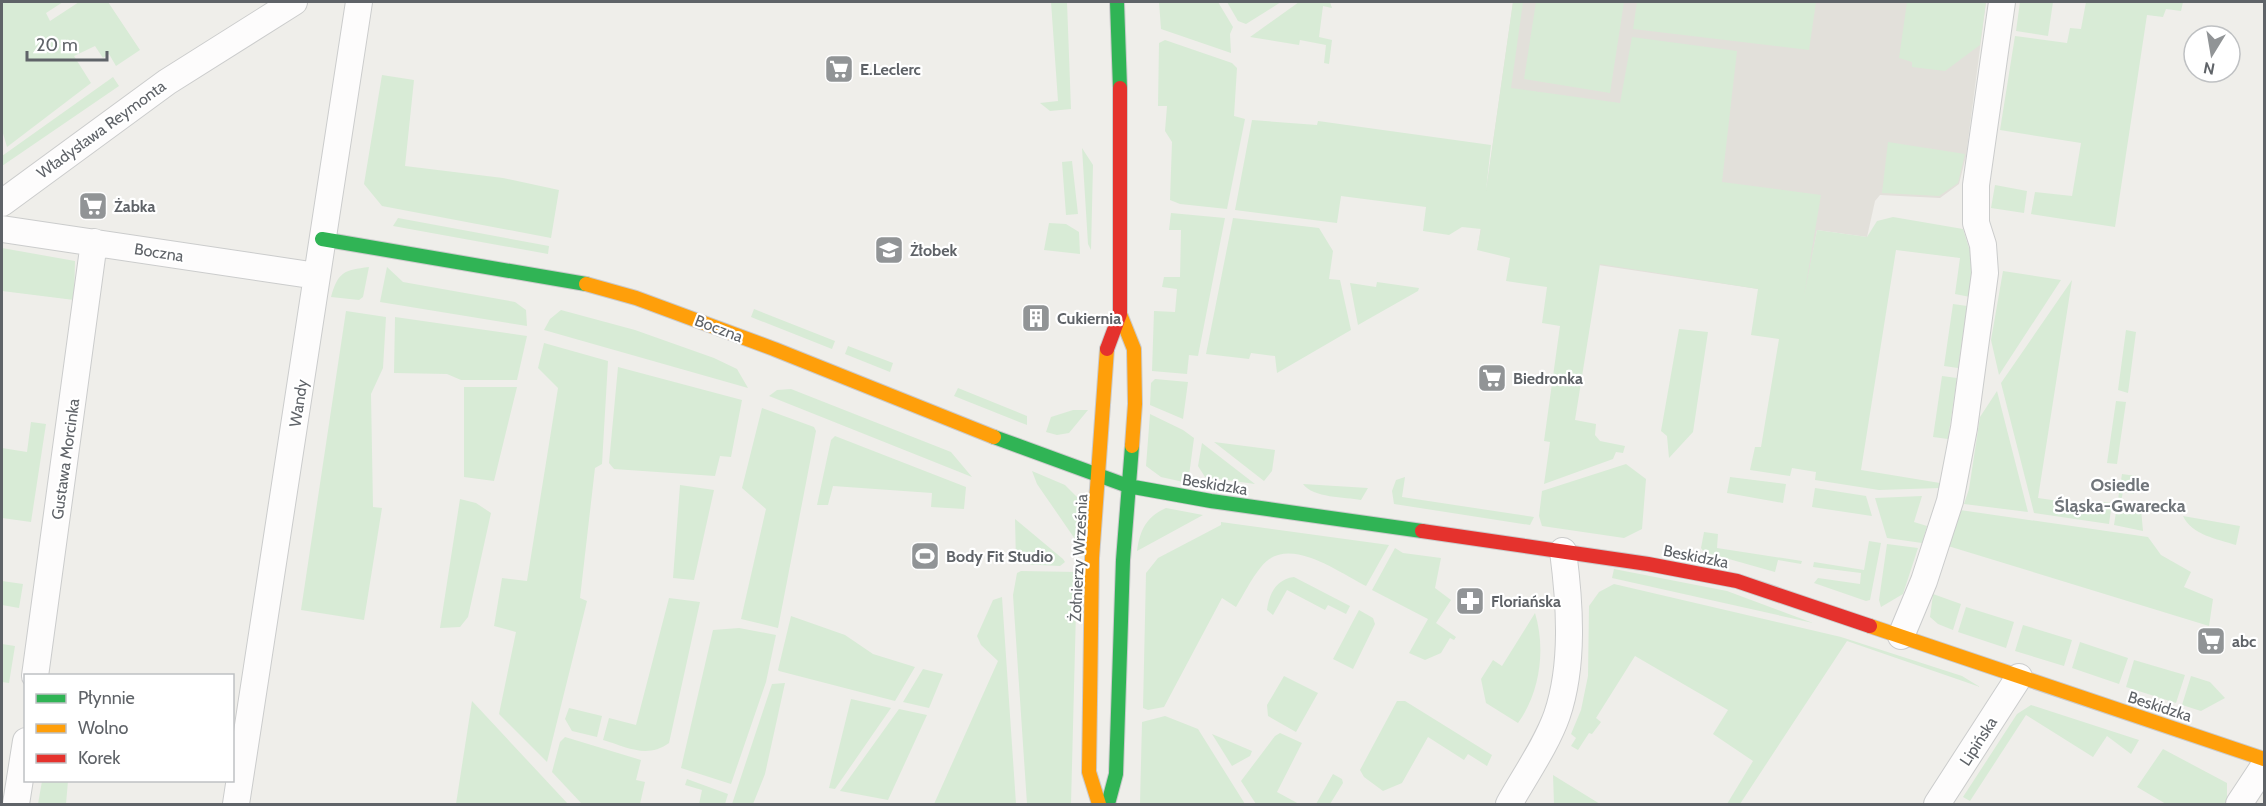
<svg xmlns="http://www.w3.org/2000/svg" width="2266" height="806" viewBox="0 0 2266 806" font-family="Cabin,sans-serif">
<rect width="100%" height="100%" fill="#efeeea"/>
<path fill="#e2e0da" d="M1513,2H1986L1966,156L1959,184L1940,198L1880,195L1875,201L1867,237L1817,230L1805,296L1478,247Z"/>
<path fill="#d8ebd6" d="M2,2H63L46,13L50,21L79,2H108L140,50L116,66L109,54L103,58L95,46L74,56L91,83L7,147L2,130Z
M1051,2H1067L1071,109L1050,111L1040,103L1058,101Z
M1159,2H1218L1233,27L1230,34L1231,53L1161,29Z
M1227,2H1281L1246,24L1238,21Z
M1299,2H1330L1332,8L1323,6L1319,37L1332,40L1329,64L1324,63L1326,45L1300,40L1299,45L1250,37Z
M1513,2H1523L1511,88L1620,103L1632,37L1737,51L1722,182L1821,195L1804,296L1817,230L1867,237L1877,221L1893,217L1963,229L1974,264L1970,297L1955,294L1960,258L1896,250L1861,470L1940,483V488L1879,490L1815,480L1816,472L1792,468L1790,476L1750,470L1755,447H1761L1779,339L1751,335L1758,289L1600,264L1575,420L1596,424L1595,435L1600,441L1625,446L1623,453L1616,452L1613,459L1544,484L1550,442L1544,441L1560,326L1542,323L1547,287L1506,281L1510,258L1477,250L1481,229L1462,227L1449,235L1423,231L1426,207L1341,196L1337,223L1235,210L1252,120L1317,125L1318,121L1491,145L1486,191Z
M1536,2H1624L1610,93L1524,79Z
M1637,2H1816L1809,50L1633,29Z
M1907,2H1986L1980,45L1945,71L1912,67V62L1899,58Z
M2020,2H2053L2048,36L2016,31Z
M2086,2H2183L2181,11L2166,9L2163,17L2147,15L2115,227L2031,214L2035,192L2072,196L2081,143L2000,130L2015,36L2067,43L2070,28L2081,29Z
M1165,40L1232,63L1237,68L1234,116L1245,119L1227,209L1180,204L1170,200L1172,142L1165,131L1167,106H1158L1159,43Z
M382,75L414,80L405,166L503,178L559,190L551,238L382,206L364,184Z
M113,77L119,86L2,166V156Z
M1888,142L1965,154L1958,183L1939,196L1882,193Z
M1082,148L1093,165L1091,250L1088,244Z
M1072,161L1078,214L1066,215L1062,162Z
M1995,185L2027,191L2024,213L1991,208Z
M1171,213L1225,218L1198,356L1189,355L1187,374L1152,371L1154,311L1175,312L1177,289L1162,287L1164,277H1180L1181,230H1169Z
M398,218L549,246L548,254L393,226Z
M1233,218L1319,228L1333,251L1329,279L1340,280L1351,330L1277,373L1275,356L1251,353L1249,359L1206,354Z
M1049,223L1066,224L1079,232L1080,254L1044,250Z
M2,248L75,261L74,300L2,291Z
M369,267L363,297L359,300L331,297C338,272 344,270 369,267Z
M387,267L403,282L515,302L526,310L527,326L380,302Z
M2003,271L2061,280L1999,375L1991,340Z
M2072,280L2038,498L2101,507V502L2112,503L2109,524L2034,513L2001,383Z
M1377,282L1419,288L1418,291L1358,325L1350,283L1376,287Z
M1953,304L1967,306L1958,368L1944,366Z
M754,309L835,341L832,349L751,317Z
M561,310L635,330L714,358L737,369L748,388L544,330L550,319Z
M346,311L386,317L383,368L371,394L373,507L382,508L364,620L301,610Z
M395,317L527,336L517,380H461L447,374L394,373Z
M1679,329L1708,332L1693,432L1669,458L1667,436L1661,431Z
M2126,330L2136,332L2128,393L2118,390Z
M544,343L608,361L602,464L595,468L580,598L587,601L547,762L499,714L516,632L494,626L502,578L527,581L558,388L538,368Z
M848,346L893,363L890,372L845,354Z
M618,367L742,400L731,457L720,456L715,476L614,469L609,463Z
M1942,376L1957,378L1948,439L1933,437Z
M1155,379L1188,382L1183,419L1150,405L1151,383Z
M464,387H517L494,481L464,477Z
M958,388L1027,416V425L954,396Z
M791,389L951,452L972,477L769,396L777,390Z
M1997,391L2028,512L1964,504L1969,489L1980,417Z
M2116,401L2126,402L2117,464L2107,463Z
M762,408L814,427L816,431L778,628L741,619L766,509L742,488Z
M1073,410H1088L1069,433L1057,435L1046,432L1051,417Z
M1150,414L1183,430L1194,438L1188,483L1161,477L1146,466Z
M31,422L46,424L31,522L2,518V448L27,452Z
M835,436L966,487L964,509L931,507L932,493L833,486L828,505H817L831,440Z
M1214,442L1275,450L1272,471L1264,481Z
M1202,443L1255,484L1205,477L1198,466Z
M1626,464L1646,479L1642,529L1624,538L1542,526L1539,516L1542,491Z
M1032,471L1065,485L1080,500L1077,542L1037,484Z
M2122,474L2136,476L2134,494L2123,492L2120,506L2141,509L2143,531L2114,525Z
M1405,477L1402,497L1534,517L1530,525L1394,504L1392,491L1396,480Z
M1730,477L1786,484L1783,503L1727,493Z
M1303,484L1368,488L1361,500C1345,497 1313,498 1303,484Z
M680,485L714,490L694,580L673,578Z
M1815,488L1866,496L1872,516L1812,507Z
M1922,496L1914,522L1927,526L1922,543L1887,538L1875,498Z
M460,499L476,503L491,513L468,617L460,627L440,628Z
M1166,508L1203,515L1137,551C1140,530 1146,517 1166,508Z
M1960,510L2148,537L2161,555L2191,572L2184,587L2213,599L2209,626L1948,546Z
M2183,516L2240,526L2236,545C2217,539 2192,535 2183,516Z
M1015,519L1063,559L1065,562L1060,566L1020,564L1016,562Z
M1221,522L1389,545L1366,586C1338,572 1287,533 1261,567C1251,579 1244,594 1236,607L1222,598L1164,707L1148,710L1143,708L1146,573L1158,558L1221,525Z
M1704,532L1718,534L1717,548L1802,561L1801,564L1778,560L1775,572L1704,552L1701,548Z
M1869,541L1881,543L1870,600L1866,601L1814,583L1818,578L1860,584L1861,573L1813,567L1814,562L1864,570Z
M1887,544L1918,548L1903,594L1881,607L1879,600Z
M1395,548L1403,553L1441,558L1435,588L1451,600L1436,623L1456,637L1454,640L1450,638L1441,653L1425,660L1409,653L1428,619L1372,590Z
M1614,569L1727,591L1813,623L1612,578Z
M1021,571L1077,572L1071,804H1027L1013,595L1017,573Z
M1294,577L1350,606L1346,614L1328,605L1325,610L1287,590L1273,615L1267,610C1269,593 1277,579 1294,577Z
M2,581L23,584L19,608L2,605Z
M1614,584L1841,637L1962,676L1980,687L1847,641L1740,804H1727L1753,761L1713,734L1728,710L1635,656L1596,718L1601,722L1592,734L1589,733L1578,750L1571,746L1576,738L1571,734L1581,710L1588,676L1589,606L1599,592Z
M1933,594L1961,604L1953,630L1938,624L1930,617Z
M1002,597L1016,804H934L998,661L981,645L977,636L993,600Z
M669,598L700,602L669,743C647,759 627,747 603,740L609,718L636,725Z
M1966,607L2014,622L2006,648L1958,632Z
M1359,610L1373,618L1375,624L1353,669L1333,659Z
M1535,613C1546,649 1540,693 1518,723L1486,703L1481,679L1493,660L1502,666Z
M791,616L845,635L873,654L915,667L895,701L779,671L778,670Z
M2023,625L2072,640L2064,666L2015,651Z
M739,628L776,635L766,682L731,784L681,768L713,630Z
M2080,642L2128,658L2119,684L2072,668Z
M2,644L15,646L9,683L2,682Z
M2134,660L2185,675L2176,703L2126,687Z
M923,669L943,674L929,708L903,702Z
M1284,676L1318,693L1296,732L1268,716L1267,705Z
M2191,676L2210,682L2225,698L2201,711L2182,705Z
M785,683L765,774L753,804H732L772,684Z
M851,699L891,708L835,789L829,788Z
M472,701L568,804H456Z
M1397,701H1405L1492,755L1487,766L1468,754L1464,760L1428,737L1402,783L1383,791L1364,777L1360,770Z
M2031,705L2139,740L2131,754L2107,736L2093,757L2026,715L1970,801L1963,797L2017,714Z
M569,708L602,716L597,737L572,731L565,719Z
M899,709L927,715L888,800L840,791Z
M1165,716L1198,729L1245,804H1140L1142,722Z
M1280,733L1302,743L1277,792L1299,804H1256L1241,781L1275,736Z
M1212,734L1252,751L1250,756L1232,766Z
M565,737L641,760L636,780L645,782L640,804H582L552,772L560,742Z
M2163,749L2227,783V804H2166L2137,787Z
M1333,774L1342,779L1343,783L1330,804H1316Z
M1553,775L1600,804H1554Z
M687,779L728,794L725,804H699L702,790L685,785Z
M42,781H68L66,804H38Z"/>
<g fill="none" stroke-linecap="round" stroke-linejoin="round">
<g stroke="#cbcccc" stroke-width="28">
<path id="street" d="M2,203L167,82L294,2
M2,229L317,276
M1901,636L1924,581L1950,501L1964,428L1985,273L1983,245L1976,223V185L2002,2
M35,676L94,242
M16,804L26,741
M236,804L359,2
M1509,804C1524,777 1547,744 1557,715C1574,665 1570,604 1563,551
M1937,804L2019,677
M2239,804L2264,766"/>
</g>
<g stroke="#cacacb" stroke-width="16">
<path id="fast" d="M1117,2L1120,88
M322,239L586,284
M994,437L1128,486L1211,501L1422,531
M1108,804L1116,774L1123,560L1132,446"/>
</g>
<g stroke="#cacacb" stroke-width="16">
<path id="slow" d="M586,284L636,298L774,349L994,437
M1120,314L1134,349L1135,404L1132,446
M1870,626L2264,759
M1099,804L1089,772L1092,558L1107,349"/>
</g>
<g stroke="#cacacb" stroke-width="16">
<path id="jam" d="M1107,349L1120,314V88
M1422,531L1648,564L1737,581L1870,626"/>
</g>
<use href="#street" stroke="#fdfcfc" stroke-width="26"/>
<use href="#fast" stroke="#30b455" stroke-width="14"/>
<use href="#slow" stroke="#ff9f0a" stroke-width="14"/>
<use href="#jam" stroke="#e5322d" stroke-width="14"/>
</g>
<defs>
<g id="supermarket-square" transform="scale(1.5)"><rect x="-9" y="-9" width="18" height="18" rx="4" fill="#919496" stroke="#fff"/><path d="M-6-5.5h2.5l.6 2H6L4.5 2H-2.5L-4.4-4H-6ZM-1.5 3.2a1.3 1.3 0 1 0 .1 0ZM3 3.2a1.3 1.3 0 1 0 .1 0Z" fill="#fff"/></g>
<g id="school-square" transform="scale(1.5)"><rect x="-9" y="-9" width="18" height="18" rx="4" fill="#919496" stroke="#fff"/><path d="M0-5L7-2L0 1L-7-2ZM-4 1L0 2.5L4 1V4Q0 6-4 4Z" fill="#fff"/></g>
<g id="building-square" transform="scale(1.5)"><rect x="-9" y="-9" width="18" height="18" rx="4" fill="#919496" stroke="#fff"/><path d="M-4-6H4V6H1V3H-1V6H-4ZM-2.5-4.3h1.7v1.8h-1.7ZM.8-4.3h1.7v1.8H.8ZM-2.5-1h1.7V.8h-1.7ZM.8-1h1.7V.8H.8Z" fill="#fff"/></g>
<g id="stadium-square" transform="scale(1.5)"><rect x="-9" y="-9" width="18" height="18" rx="4" fill="#919496" stroke="#fff"/><path d="M0-5a6.5 5 0 1 0 0 10a6.5 5 0 1 0 0-10ZM-3.5-1.8h7v3.6h-7Z" fill="#fff"/></g>
<g id="pharmacy-square" transform="scale(1.5)"><rect x="-9" y="-9" width="18" height="18" rx="4" fill="#919496" stroke="#fff"/><path d="M-2-6h4v4h4v4h-4v4h-4v-4h-4v-4h4Z" fill="#fff"/></g>
</defs>
<g fill-rule="evenodd">
<use href="#supermarket-square" x="839" y="69"/>
<use href="#supermarket-square" x="93" y="206"/>
<use href="#school-square" x="889" y="250"/>
<use href="#building-square" x="1036" y="318"/>
<use href="#supermarket-square" x="1492" y="378"/>
<use href="#stadium-square" x="925" y="556"/>
<use href="#pharmacy-square" x="1470" y="601"/>
<use href="#supermarket-square" x="2211" y="641"/>
</g>
<g text-anchor="middle" stroke-width="4.5" stroke-linejoin="round" paint-order="stroke">
<g font-size="16" font-weight="bold" fill="#5f6368" stroke="#fff" text-anchor="start">
<text x="860" y="75">E.Leclerc</text>
<text x="114" y="212">Żabka</text>
<text x="910" y="256">Żłobek</text>
<text x="1057" y="324">Cukiernia</text>
<text x="1513" y="384">Biedronka</text>
<text x="946" y="562">Body Fit Studio</text>
<text x="1491" y="607">Floriańska</text>
<text x="2232" y="647">abc</text>
</g>
<g font-size="16" fill="#5f6368" stroke="#fff">
<text transform="translate(101 129) rotate(-36)" y="6">Władysława Reymonta</text>
<text transform="translate(159 252) rotate(9)" y="6">Boczna</text>
<text transform="translate(719 328) rotate(21)" y="6">Boczna</text>
<text transform="translate(298 403) rotate(-81)" y="6">Wandy</text>
<text transform="translate(65 459) rotate(-82)" y="6">Gustawa Morcinka</text>
<text transform="translate(1215 484) rotate(9)" y="6">Beskidzka</text>
<text transform="translate(1696 556) rotate(11)" y="6">Beskidzka</text>
<text transform="translate(1078 558) rotate(-87)" y="6">Żołnierzy Września</text>
<text transform="translate(2160 706) rotate(18)" y="6">Beskidzka</text>
<text transform="translate(1978 741) rotate(-57)" y="6">Lipińska</text>
</g>
<g font-size="18" font-weight="bold" fill="#70757a" stroke="#fff">
<text x="2120" y="491">Osiedle<tspan x="2120" dy="21">Śląska-Gwarecka</tspan></text>
</g>
</g>
<rect width="2266" height="806" fill="none" stroke="#5f6368" stroke-width="6"/>
<rect x="24" y="674" width="210" height="108" fill="#ffffff" stroke="#bfc1c3" stroke-width="1.5"/>
<rect x="36" y="694" width="30" height="9" fill="#30b455" stroke="#bfc1c3" stroke-width="1.5"/>
<text x="78" y="704" font-size="18" fill="#5f6368">Płynnie</text>
<rect x="36" y="724" width="30" height="9" fill="#ff9f0a" stroke="#bfc1c3" stroke-width="1.5"/>
<text x="78" y="734" font-size="18" fill="#5f6368">Wolno</text>
<rect x="36" y="754" width="30" height="9" fill="#e5322d" stroke="#bfc1c3" stroke-width="1.5"/>
<text x="78" y="764" font-size="18" fill="#5f6368">Korek</text>
<g transform="translate(2212 54) rotate(191)"><circle r="28" fill="#ffffff" stroke="#bfc1c3" stroke-width="1.5"/>
<path d="M0-4.5L10 22L0 15L-10 22Z" fill="#919496"/>
<text y="-9" font-size="16" font-weight="bold" text-anchor="middle" fill="#5f6368">N</text>
</g>
<path d="M27 51v9h80v-9" fill="none" stroke="#5f6368" stroke-width="3"/>
<text x="36" y="51" font-size="18" fill="#5f6368" stroke="#ffffff" stroke-width="4.5" paint-order="stroke">20 m</text>
</svg>
